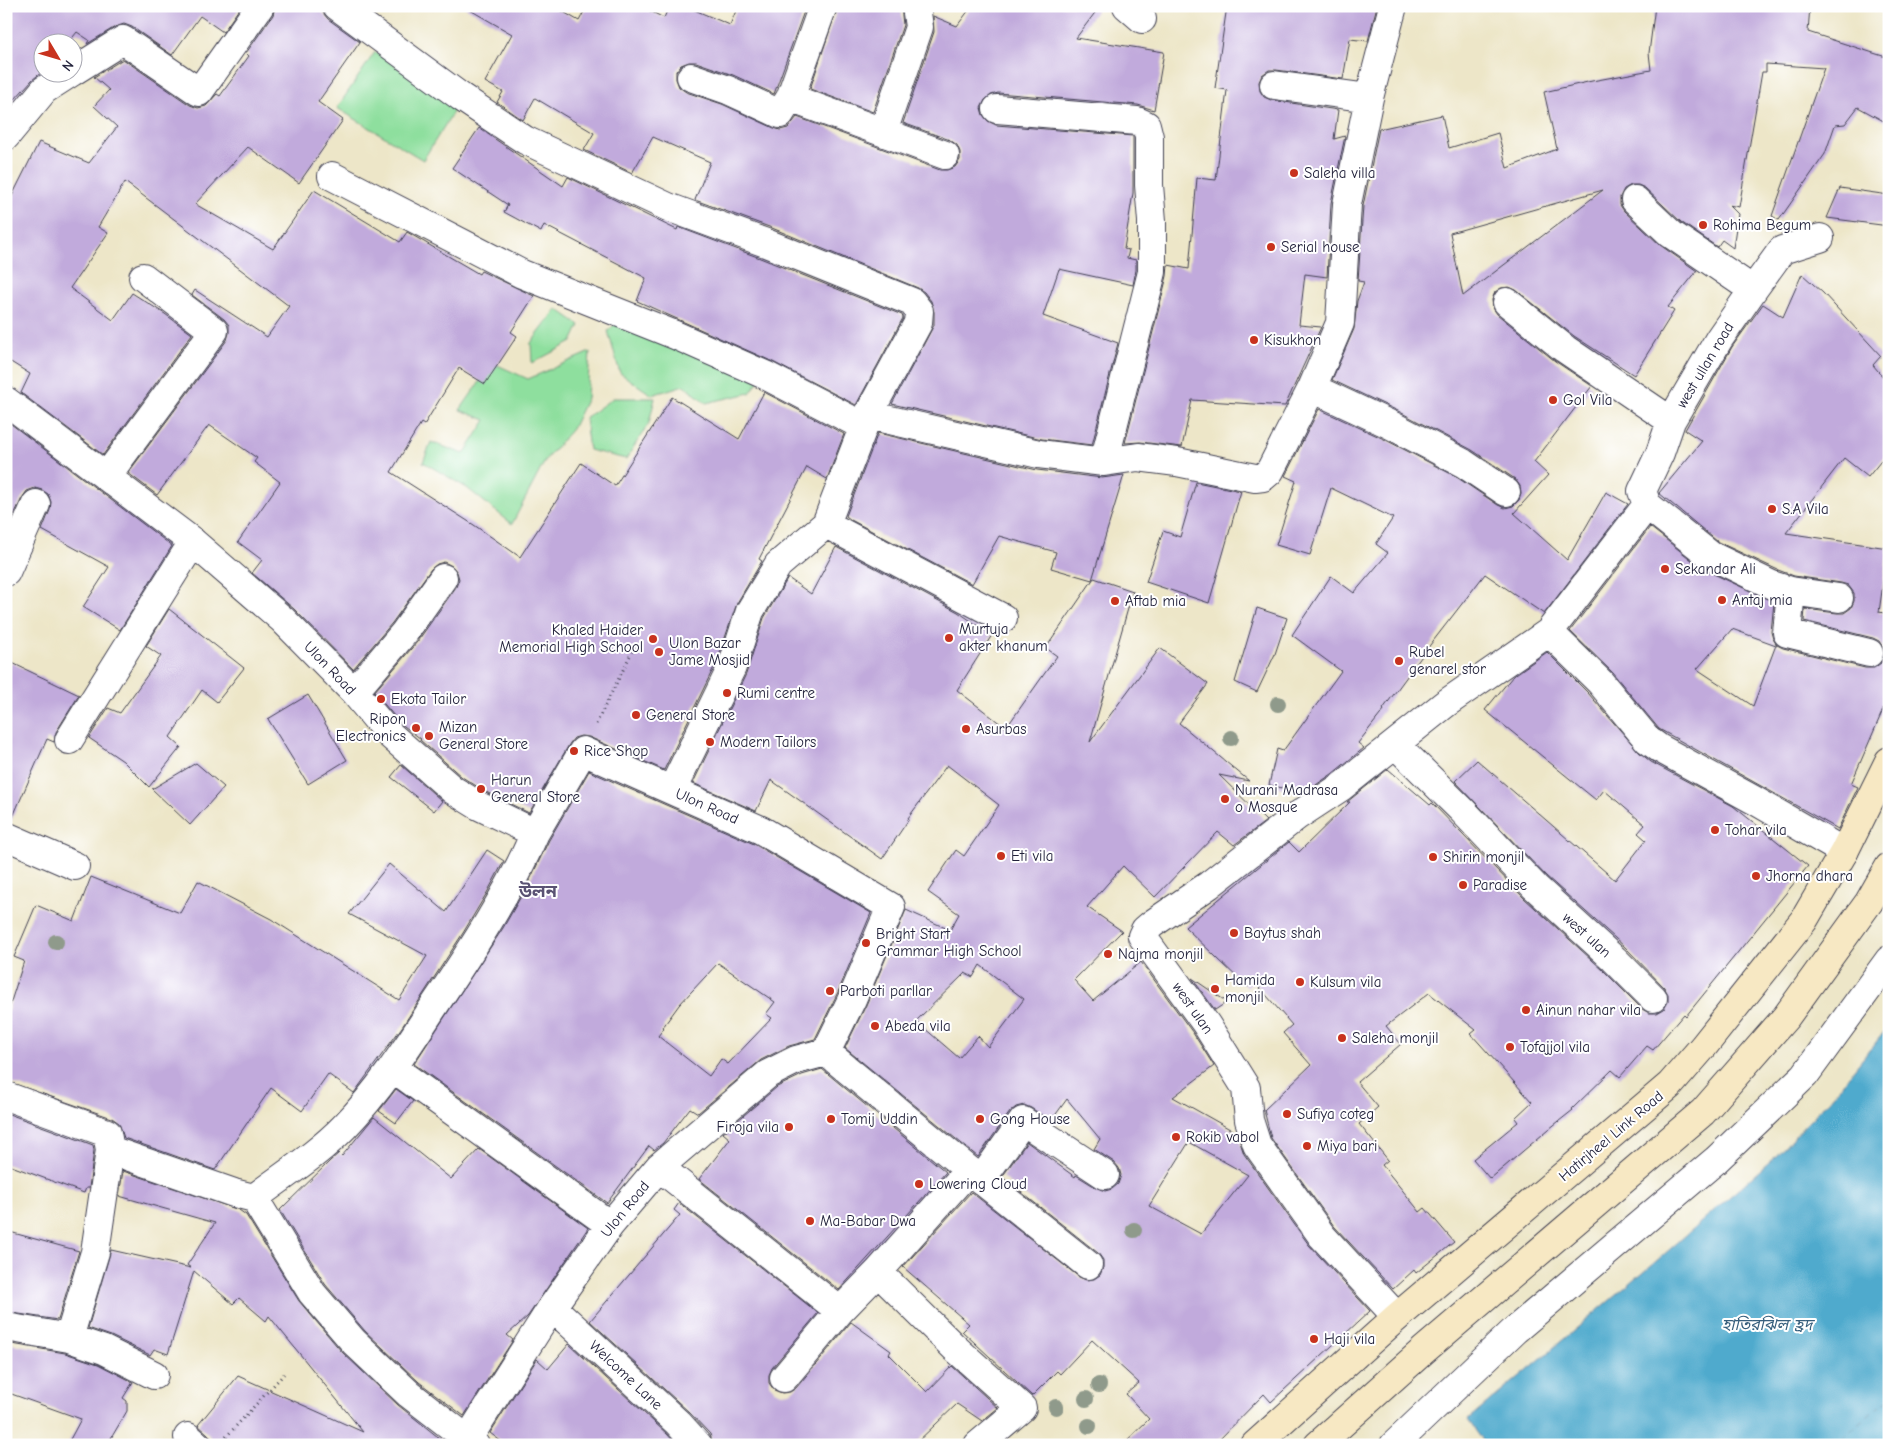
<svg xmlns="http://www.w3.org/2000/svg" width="1895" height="1451" viewBox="0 0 1895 1451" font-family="'Comic Neue','Noto Sans Bengali',sans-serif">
<rect width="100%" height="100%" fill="#fff"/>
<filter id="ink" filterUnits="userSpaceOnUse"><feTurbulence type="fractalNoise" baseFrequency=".02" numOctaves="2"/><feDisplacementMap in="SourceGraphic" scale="10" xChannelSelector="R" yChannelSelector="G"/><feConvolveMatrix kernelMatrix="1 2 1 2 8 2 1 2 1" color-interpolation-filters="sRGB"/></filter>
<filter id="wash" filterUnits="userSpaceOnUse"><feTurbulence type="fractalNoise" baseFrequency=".0096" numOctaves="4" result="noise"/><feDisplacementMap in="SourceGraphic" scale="20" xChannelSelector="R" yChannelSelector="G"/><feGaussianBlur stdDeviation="1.12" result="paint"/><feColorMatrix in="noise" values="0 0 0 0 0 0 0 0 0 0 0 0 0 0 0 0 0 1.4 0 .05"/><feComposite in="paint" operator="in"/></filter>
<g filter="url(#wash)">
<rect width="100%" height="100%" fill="#ede6c8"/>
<path fill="#8edf9e" stroke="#58806c" d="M375,52L457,106L423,160L337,108Z
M557,309L580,325L572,342L532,363L531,343Z
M616,323L627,331L659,334L759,381L750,393L706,403L684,385L652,395L620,373L608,331Z
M590,352L587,398L572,429L546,459L512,524L467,488L423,462L431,442L464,454L486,420L460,410L493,363L528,379Z
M613,398H655L649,423L626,459L589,450L585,418Z"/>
<path fill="#50aacd" stroke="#396684" d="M1889,1026V1445H1486L1468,1420L1661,1257L1776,1156L1830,1099Z"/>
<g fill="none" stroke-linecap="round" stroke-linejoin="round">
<path stroke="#375f7d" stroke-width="1" stroke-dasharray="6 5" stroke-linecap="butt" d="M1834,1445L1889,1398"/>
</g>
<g id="blocks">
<path fill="#c1aadc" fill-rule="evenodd" d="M6,6H241L223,32L200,16L172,55L132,27L124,24L115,27L87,44L89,40L77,32L69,42H42V72L32,80L6,109Z
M275,6H322L323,13L328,19L360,42L318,102L343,120L299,183L248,147L195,204L273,249L314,190L400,242L407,232L479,274L481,271L534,296L511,332L517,336L485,384L459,368L424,425L421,423L391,472L474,525L520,557L581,463L615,486L672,397L739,439L764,392L844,434L827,479L807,467L759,559L762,561L737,603L717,661L664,770L589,737L581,736L574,738L570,743L529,813L486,792L462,777L420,740L421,739L400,723L374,692L417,642L456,587L459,579L457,572L452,566L444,562L437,564L431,569L392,623L353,669L294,609L252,573L262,560L238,542L280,482L254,462L257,458L209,425L157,495L128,473L227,340L229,333V325L224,319L192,295L195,290L267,337L289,306L125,182L98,227L108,233L70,288L113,320L132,293L165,314L192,334L103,455L21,393L30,374L6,359V208L39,142L89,163L117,127L94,106L109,90L94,77L123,59L190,105L198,108L206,106L217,94L220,96L249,56L246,53L273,15Z
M463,6H553L579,21L587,6H640L664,18L669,6H685L730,25L738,6H806L774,94L733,75L696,62H689L681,65L676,71V79L679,87L686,92L722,104L774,128L780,130L788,128L797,117L940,170H947L955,167L960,160V152L957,145L950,140L903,123L934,32L933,16L957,26L972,6H1100L1076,38L1164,52L1154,110L1138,105L998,93L991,95L985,100L981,108L983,115L988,121L996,125L1133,136V193L1124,249L1129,250L1127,258L1136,260V270L1133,285L1059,269L1043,316L1118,343L1092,445L1042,439L892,404L934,325V312L931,301L924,292L918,288L772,228L695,200L710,162L653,137L632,173L584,150L594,133L535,98L523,120L497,102L503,92L485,82L512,34Z
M838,6H901L903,25L873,112L810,89Z
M1227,6H1377L1368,41L1350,39L1343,79L1276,70H1269L1262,75L1259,82L1260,91L1264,97L1271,100L1338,110L1334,139L1345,136L1331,203L1327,277L1305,274L1299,325L1321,327L1285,406L1192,400L1182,447L1140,442L1125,443L1167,276L1168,265L1189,269L1197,178L1216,180L1227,90L1215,88Z
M1655,6H1810L1808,32L1889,58V124L1858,107L1845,124L1835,125L1825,154L1779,220L1772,216L1824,68L1766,64V72H1762L1739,207L1729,205L1738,214L1733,248L1722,240L1717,247L1681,222L1645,188L1638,185H1631L1624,189L1620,197V205L1624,211L1660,245L1697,271L1668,307L1674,311L1634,375L1574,336L1516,290L1509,287L1501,288L1495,292L1492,300L1493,308L1497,314L1555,361L1592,386L1534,462L1548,475L1514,513L1567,560L1606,492L1628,504L1544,614L1485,574L1430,645L1383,709L1384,710L1358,743L1364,748L1332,774L1304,793L1269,785L1277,749L1283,751L1341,671L1292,635L1331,576L1354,593L1388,553L1376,544L1393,518L1331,488L1310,555L1276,545L1296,481L1285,476L1319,409L1384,439L1455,476L1498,505L1505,508L1513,506L1519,500L1521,494L1520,486L1515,479L1472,450L1398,411L1332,380L1354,329L1357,301L1364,282L1358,281L1363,206L1379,129L1442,115L1449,148L1498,133L1507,168L1557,149L1544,92L1592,81L1651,70L1649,53ZM1603,190L1463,296L1450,233Z
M479,128L563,186L568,177L677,230L678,227L760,258L902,315L903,318L856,405L771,361L637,301L646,278L544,225L541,232L504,212L508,205L452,168Z
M1840,188L1889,195V226L1827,218Z
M1802,274L1823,293L1881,356L1873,365L1889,384V451L1868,477L1844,458L1786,533L1888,548L1879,612L1889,614V635L1884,661L1889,662V696L1851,784L1858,787L1838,829L1659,729L1612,672L1570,631L1650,527L1703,569L1774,602L1771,632L1773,639L1777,645L1783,648L1865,668H1874L1881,663L1884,656V649L1879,641L1873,638L1804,621L1805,609L1837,613H1844L1851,608L1854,601V593L1848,585L1841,583L1794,576L1778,570L1718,542L1659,493L1702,441L1685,430L1732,347L1763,304L1783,317ZM1732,629L1776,645L1753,706L1697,669Z
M7,421L172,546L120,630L83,607L109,567L42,530L50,510L51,502L48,494L42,490L35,488L27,491L22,498L14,515L6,511Z
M878,433L1037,470L1102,478L1124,475L1092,580L1051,568L1056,552L999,536L972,584L851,520L846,516Z
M1196,482L1241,491L1209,603L1146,582L1163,531L1180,537Z
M836,547L958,612L992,635L957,690L1006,728L1057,656L1046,648L1094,578L1133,591L1090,742L1160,648L1208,684L1179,723L1249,781L1219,775L1266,821L1234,845L1218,832L1155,897L1123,866L1087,907L1122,931L1074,980L1093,1001L1141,962L1193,1033L1214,1066L1173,1097L1237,1133L1244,1154L1309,1245L1370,1311L1271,1402L1264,1394L1214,1445H1122L1149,1419L1126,1394L1139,1383L1092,1340L1060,1374L1057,1371L1032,1396L962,1331L969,1324L903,1267L971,1192L1079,1277L1086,1280L1094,1279L1100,1275L1103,1268V1260L1098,1253L1002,1177L1027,1142L1075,1177L1076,1175L1097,1188L1105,1191L1112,1189L1118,1184L1121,1175L1119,1168L1114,1162L1094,1149L1100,1139L1067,1099L1051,1121L1031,1108L1024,1105L1016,1107L1010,1112L978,1157L845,1048L866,1005L906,910L950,930L959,914L928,892L956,850L964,856L999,805L947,765L908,818L909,819L882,859L771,780L756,811L693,783L746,674L764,618L788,578L811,594ZM980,965L1024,999L988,1047L978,1036L959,1058L916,1021L965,973L973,977ZM1189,1142L1248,1175L1201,1234L1149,1206Z
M1257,608L1287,618L1275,654L1257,692L1235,682Z
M169,609L244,668L217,702L202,690L170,737L181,747L149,787L123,761L89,738L108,708L120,713L161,656L146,646Z
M1547,652L1588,693L1639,752L1651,762L1733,806L1808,866L1686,1016L1684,1014L1653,1050L1647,1046L1620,1077L1612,1070L1572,1109L1573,1110L1549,1129L1490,1179L1473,1159L1518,1122L1515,1118L1532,1102L1471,1034L1476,1030L1429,993L1386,1026L1401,1044L1357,1082L1378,1107L1359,1124L1388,1160L1382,1165L1420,1212L1425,1208L1454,1242L1416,1273L1414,1270L1393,1289L1334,1226L1271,1138L1264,1110L1311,1065L1283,1033L1292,1025L1254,981L1247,987L1185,927L1289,842L1299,852L1350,802H1347L1388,769L1430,805L1432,803L1524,898L1603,970L1642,1009L1649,1013H1657L1664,1009L1668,1002V994L1664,987L1625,947L1546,876L1455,781L1477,760L1615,880L1646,840L1638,833L1645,825L1604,790L1596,800L1485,710L1513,676Z
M6,660L79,695L56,732L54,742L47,739L11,821H6Z
M308,695L347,760L308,784L268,719Z
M196,763L224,787L190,825L152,789Z
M401,765L442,801L434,811L391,777Z
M589,771L754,844L871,913L838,992L815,1039L789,1046L761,1060L698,1113L690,1108L663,1143L654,1150L649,1146L607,1203L414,1064L503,928L528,884L549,840ZM718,963L775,1002L766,1014L772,1018L728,1064L721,1059L709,1076L658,1036L664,1028L663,1027L679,1005Z
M487,850L504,861L488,891L463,933L402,1027L354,1093L328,1074L302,1111L271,1088L215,1170L124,1138L119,1123L112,1118L6,1081V1017L24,961L14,957L36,905L74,921L91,877L180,913L198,881L271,919L399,1000L427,956L349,914L389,864L446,912Z
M1192,978L1227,1002L1215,1010Z
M822,1069L946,1172L839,1290L699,1179L730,1139L723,1133L777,1087L802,1075Z
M396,1089L413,1101L396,1123L379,1111Z
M6,1113L93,1145L94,1150L89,1188H86L84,1193L6,1164Z
M374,1117L451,1179L479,1149L588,1228L528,1316L507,1335L513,1340L464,1416L419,1382L365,1331L325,1284L280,1210L330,1161L339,1153L342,1156Z
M123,1171L239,1210L246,1215L299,1301L342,1352L398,1405L448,1445H212V1440L208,1434L198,1425L238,1376L363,1432L269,1316L266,1321L239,1298L233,1304L194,1271L168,1354L154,1349L150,1355L111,1336L88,1328L111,1250L191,1268L187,1265L215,1223L119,1196Z
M679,1203L818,1313L772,1368L769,1375V1383L774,1390L782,1393L790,1392L796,1388L851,1322L891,1351L889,1354L927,1392L952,1366L998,1408L982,1421L957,1404L914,1445H713L710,1434L689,1412L590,1321L680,1215L674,1210Z
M6,1231L79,1251L58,1320L6,1312Z
M6,1343L65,1353L98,1364L133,1382L123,1398L127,1401V1411L107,1445H67L81,1419L6,1392Z
M569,1344L667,1434L677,1445H506L490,1433L537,1359L548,1369Z"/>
</g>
</g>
<g filter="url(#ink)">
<use href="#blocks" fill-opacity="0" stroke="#403f50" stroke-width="1"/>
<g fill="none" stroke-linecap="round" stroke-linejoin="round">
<g stroke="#403f50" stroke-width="30">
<path id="street" d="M337,6L461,97L525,140L668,207L766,243L912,302L919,311L918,323L868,415
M1127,6L1142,19
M72,72L123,40L199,92L260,6
M691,77L728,90L780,114L790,98L945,155
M790,98L823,6
M1369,98L1393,6
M997,109L1137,121L1146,125L1149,137V185L1152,221V272L1104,462
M883,132L919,27L916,6
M6,136L44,90L72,72
M332,176L522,274L675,335L765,375L863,426
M1635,200L1671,234L1753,290
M1820,238L1782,250L1753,290L1719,339L1671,421L1660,453L1642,491L1647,505L1710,555L1772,585L1791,591L1839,598
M1507,302L1565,349L1671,421
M1312,388L1391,425L1463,463L1506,492
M6,401L193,542L283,620L354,692L389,734L453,790L479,806L535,833L583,751L761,830L891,907L852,999L826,1052L796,1060L768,1074L659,1167L610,1225L552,1307L464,1445
M106,477L214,331L143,277
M826,524L1003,618
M6,572L36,504
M1791,591L1787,633L1869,653
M1549,632L1600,682L1648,740L1659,748L1754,800L1844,852
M354,692L404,633L443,578
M69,740L193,542
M1395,744L1462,810L1535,887L1614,959L1653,998
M672,790L732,667L750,611L778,565L826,524L868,415L1039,454L1104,462L1138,457L1177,462L1255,478L1263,477L1270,471L1312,388L1340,323L1347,204L1369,98L1274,85
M6,836L75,866
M826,1052L981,1180L1088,1265
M393,1068L610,1225
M6,1096L107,1133L110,1150L234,1193L254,1198C284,1175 318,1154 344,1127C380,1090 408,1046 436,1003C473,948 509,893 535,833
M659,1167L840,1311
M981,1180L1023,1121L1105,1175
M254,1198L312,1293L354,1342L409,1394L475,1445
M878,1272L969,1170
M552,1307L678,1423L698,1445
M1397,1317L1322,1236L1257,1145L1249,1120L1246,1088L1206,1024L1142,936L1145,930L1152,924L1209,885L1297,816L1341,787L1445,704L1549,632L1647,505
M6,1327L69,1338L95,1252L110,1150
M69,1338L104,1350L154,1375
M784,1378L840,1311L878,1272L954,1347L1022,1408L978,1445
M188,1437L197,1445
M1394,1445L1515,1330L1716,1160L1805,1075L1889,960"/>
</g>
<g stroke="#403f50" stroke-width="30">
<path id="secondary" d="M1255,1445L1397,1317L1670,1085L1703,1047L1804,920L1844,852L1889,761
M1318,1445L1424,1350L1703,1112L1786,1017L1869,902L1889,867"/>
</g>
<path stroke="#403f50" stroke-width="3" stroke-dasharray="1 4" stroke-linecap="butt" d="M596,724L635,646
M226,1437L284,1374"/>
<use href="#street" stroke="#fff" stroke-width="28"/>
<use href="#secondary" stroke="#f7e8c3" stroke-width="28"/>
</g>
<g fill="#8f9a8b">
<circle cx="1278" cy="704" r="8"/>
<circle cx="1231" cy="738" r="8"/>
<circle cx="56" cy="942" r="8"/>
<circle cx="1134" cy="1230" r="8"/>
<circle cx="1099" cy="1385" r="8"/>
<circle cx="1086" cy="1399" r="8"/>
<circle cx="1056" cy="1407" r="8"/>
<circle cx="1089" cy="1426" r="8"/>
</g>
</g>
<g fill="#c8321e" stroke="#fff" stroke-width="2">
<circle cx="1294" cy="173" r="5"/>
<circle cx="1703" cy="225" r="5"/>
<circle cx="1271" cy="247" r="5"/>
<circle cx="1254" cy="340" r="5"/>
<circle cx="1553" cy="400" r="5"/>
<circle cx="1772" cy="509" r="5"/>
<circle cx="1665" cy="569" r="5"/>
<circle cx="1722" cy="600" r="5"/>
<circle cx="1115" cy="601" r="5"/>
<circle cx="949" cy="638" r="5"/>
<circle cx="653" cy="639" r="5"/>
<circle cx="659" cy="652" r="5"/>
<circle cx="1399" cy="661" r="5"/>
<circle cx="727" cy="693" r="5"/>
<circle cx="381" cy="699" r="5"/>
<circle cx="636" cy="715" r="5"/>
<circle cx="416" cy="728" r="5"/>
<circle cx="966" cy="729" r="5"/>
<circle cx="429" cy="736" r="5"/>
<circle cx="710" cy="742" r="5"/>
<circle cx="574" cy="751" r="5"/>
<circle cx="481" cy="789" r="5"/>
<circle cx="1225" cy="799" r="5"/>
<circle cx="1715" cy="830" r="5"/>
<circle cx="1001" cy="856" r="5"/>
<circle cx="1433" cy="857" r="5"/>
<circle cx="1756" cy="876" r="5"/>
<circle cx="1463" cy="885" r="5"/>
<circle cx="1234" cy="933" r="5"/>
<circle cx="866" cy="943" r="5"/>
<circle cx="1108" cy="954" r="5"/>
<circle cx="1300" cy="982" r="5"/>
<circle cx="1215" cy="989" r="5"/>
<circle cx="830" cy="991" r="5"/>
<circle cx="1526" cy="1010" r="5"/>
<circle cx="875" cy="1026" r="5"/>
<circle cx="1342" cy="1038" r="5"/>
<circle cx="1510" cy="1047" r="5"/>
<circle cx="1287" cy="1114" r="5"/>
<circle cx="831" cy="1119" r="5"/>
<circle cx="980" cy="1119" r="5"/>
<circle cx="789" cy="1127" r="5"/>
<circle cx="1176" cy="1137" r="5"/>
<circle cx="1307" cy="1146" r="5"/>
<circle cx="919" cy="1184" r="5"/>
<circle cx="810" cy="1221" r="5"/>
<circle cx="1314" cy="1339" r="5"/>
</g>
<g text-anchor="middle" stroke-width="4" stroke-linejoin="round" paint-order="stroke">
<g font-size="15" fill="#22223b" stroke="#fff" text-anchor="start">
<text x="1304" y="178">Saleha villa</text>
<text x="1713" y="230">Rohima Begum</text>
<text x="1281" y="252">Serial house</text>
<text x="1264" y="345">Kisukhon</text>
<text x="1563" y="405">Gol Vila</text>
<text x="1782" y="514">S.A Vila</text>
<text x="1675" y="574">Sekandar Ali</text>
<text x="1732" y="605">Antaj mia</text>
<text x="1125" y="606">Aftab mia</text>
<text x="959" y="634">Murtuja<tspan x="959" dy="17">akter khanum</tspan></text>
<text x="643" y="635" text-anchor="end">Khaled Haider<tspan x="643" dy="17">Memorial High School</tspan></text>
<text x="669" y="648">Ulon Bazar<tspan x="669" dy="17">Jame Mosjid</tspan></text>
<text x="1409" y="657">Rubel<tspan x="1409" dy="17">genarel stor</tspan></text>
<text x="737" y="698">Rumi centre</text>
<text x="391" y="704">Ekota Tailor</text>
<text x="646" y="720">General Store</text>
<text x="406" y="724" text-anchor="end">Ripon<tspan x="406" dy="17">Electronics</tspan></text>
<text x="439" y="732">Mizan<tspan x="439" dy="17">General Store</tspan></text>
<text x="976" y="734">Asurbas</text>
<text x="720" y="747">Modern Tailors</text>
<text x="584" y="756">Rice Shop</text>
<text x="491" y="785">Harun<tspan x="491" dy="17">General Store</tspan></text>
<text x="1235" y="795">Nurani Madrasa<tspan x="1235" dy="17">o Mosque</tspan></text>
<text x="1725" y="835">Tohar vila</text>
<text x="1011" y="861">Eti vila</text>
<text x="1443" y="862">Shirin monjil</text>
<text x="1766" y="881">Jhorna dhara</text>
<text x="1473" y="890">Paradise</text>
<text x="1244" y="938">Baytus shah</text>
<text x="876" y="939">Bright Start<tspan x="876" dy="17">Grammar High School</tspan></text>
<text x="1118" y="959">Najma monjil</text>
<text x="1225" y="985">Hamida<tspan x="1225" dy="17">monjil</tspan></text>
<text x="1310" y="987">Kulsum vila</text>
<text x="840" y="996">Parboti parllar</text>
<text x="1536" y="1015">Ainun nahar vila</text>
<text x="885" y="1031">Abeda vila</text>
<text x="1352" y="1043">Saleha monjil</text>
<text x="1520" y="1052">Tofajjol vila</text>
<text x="1297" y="1119">Sufiya coteg</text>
<text x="841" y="1124">Tomij Uddin</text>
<text x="990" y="1124">Gong House</text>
<text x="779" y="1132" text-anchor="end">Firoja vila</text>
<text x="1186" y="1142">Rokib vabol</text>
<text x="1317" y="1151">Miya bari</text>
<text x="929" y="1189">Lowering Cloud</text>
<text x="820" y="1226">Ma-Babar Dwa</text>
<text x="1324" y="1344">Haji vila</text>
</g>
<g font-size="15" fill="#22223b" stroke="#fff">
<text transform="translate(1705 365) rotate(-59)" y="5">west ullan road</text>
<text transform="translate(330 668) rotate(46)" y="5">Ulon Road</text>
<text transform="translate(707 806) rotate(24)" y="5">Ulon Road</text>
<text transform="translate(1587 935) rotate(42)" y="5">west ulan</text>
<text transform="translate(1193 1008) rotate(55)" y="5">west ulan</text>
<text transform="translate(1611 1136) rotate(-40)" y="5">Hatirjheel Link Road</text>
<text transform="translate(625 1209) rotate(-51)" y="5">Ulon Road</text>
<text transform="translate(626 1375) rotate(43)" y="5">Welcome Lane</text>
</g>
<g font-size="16" font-style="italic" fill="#375f7d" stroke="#fff">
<text x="1767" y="1330">হাতিরঝিল হ্রদ</text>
</g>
<g font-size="18" font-weight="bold" fill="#5a5273" stroke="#fff">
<text x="538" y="897">উলন</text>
</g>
</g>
<rect width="1895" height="1451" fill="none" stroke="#fff" stroke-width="25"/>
<g transform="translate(58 58) rotate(128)"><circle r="24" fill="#ffffff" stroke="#a7a7b1"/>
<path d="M0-4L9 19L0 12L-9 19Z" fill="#c8321e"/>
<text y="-8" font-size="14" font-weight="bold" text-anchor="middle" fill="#22223b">N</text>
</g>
</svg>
